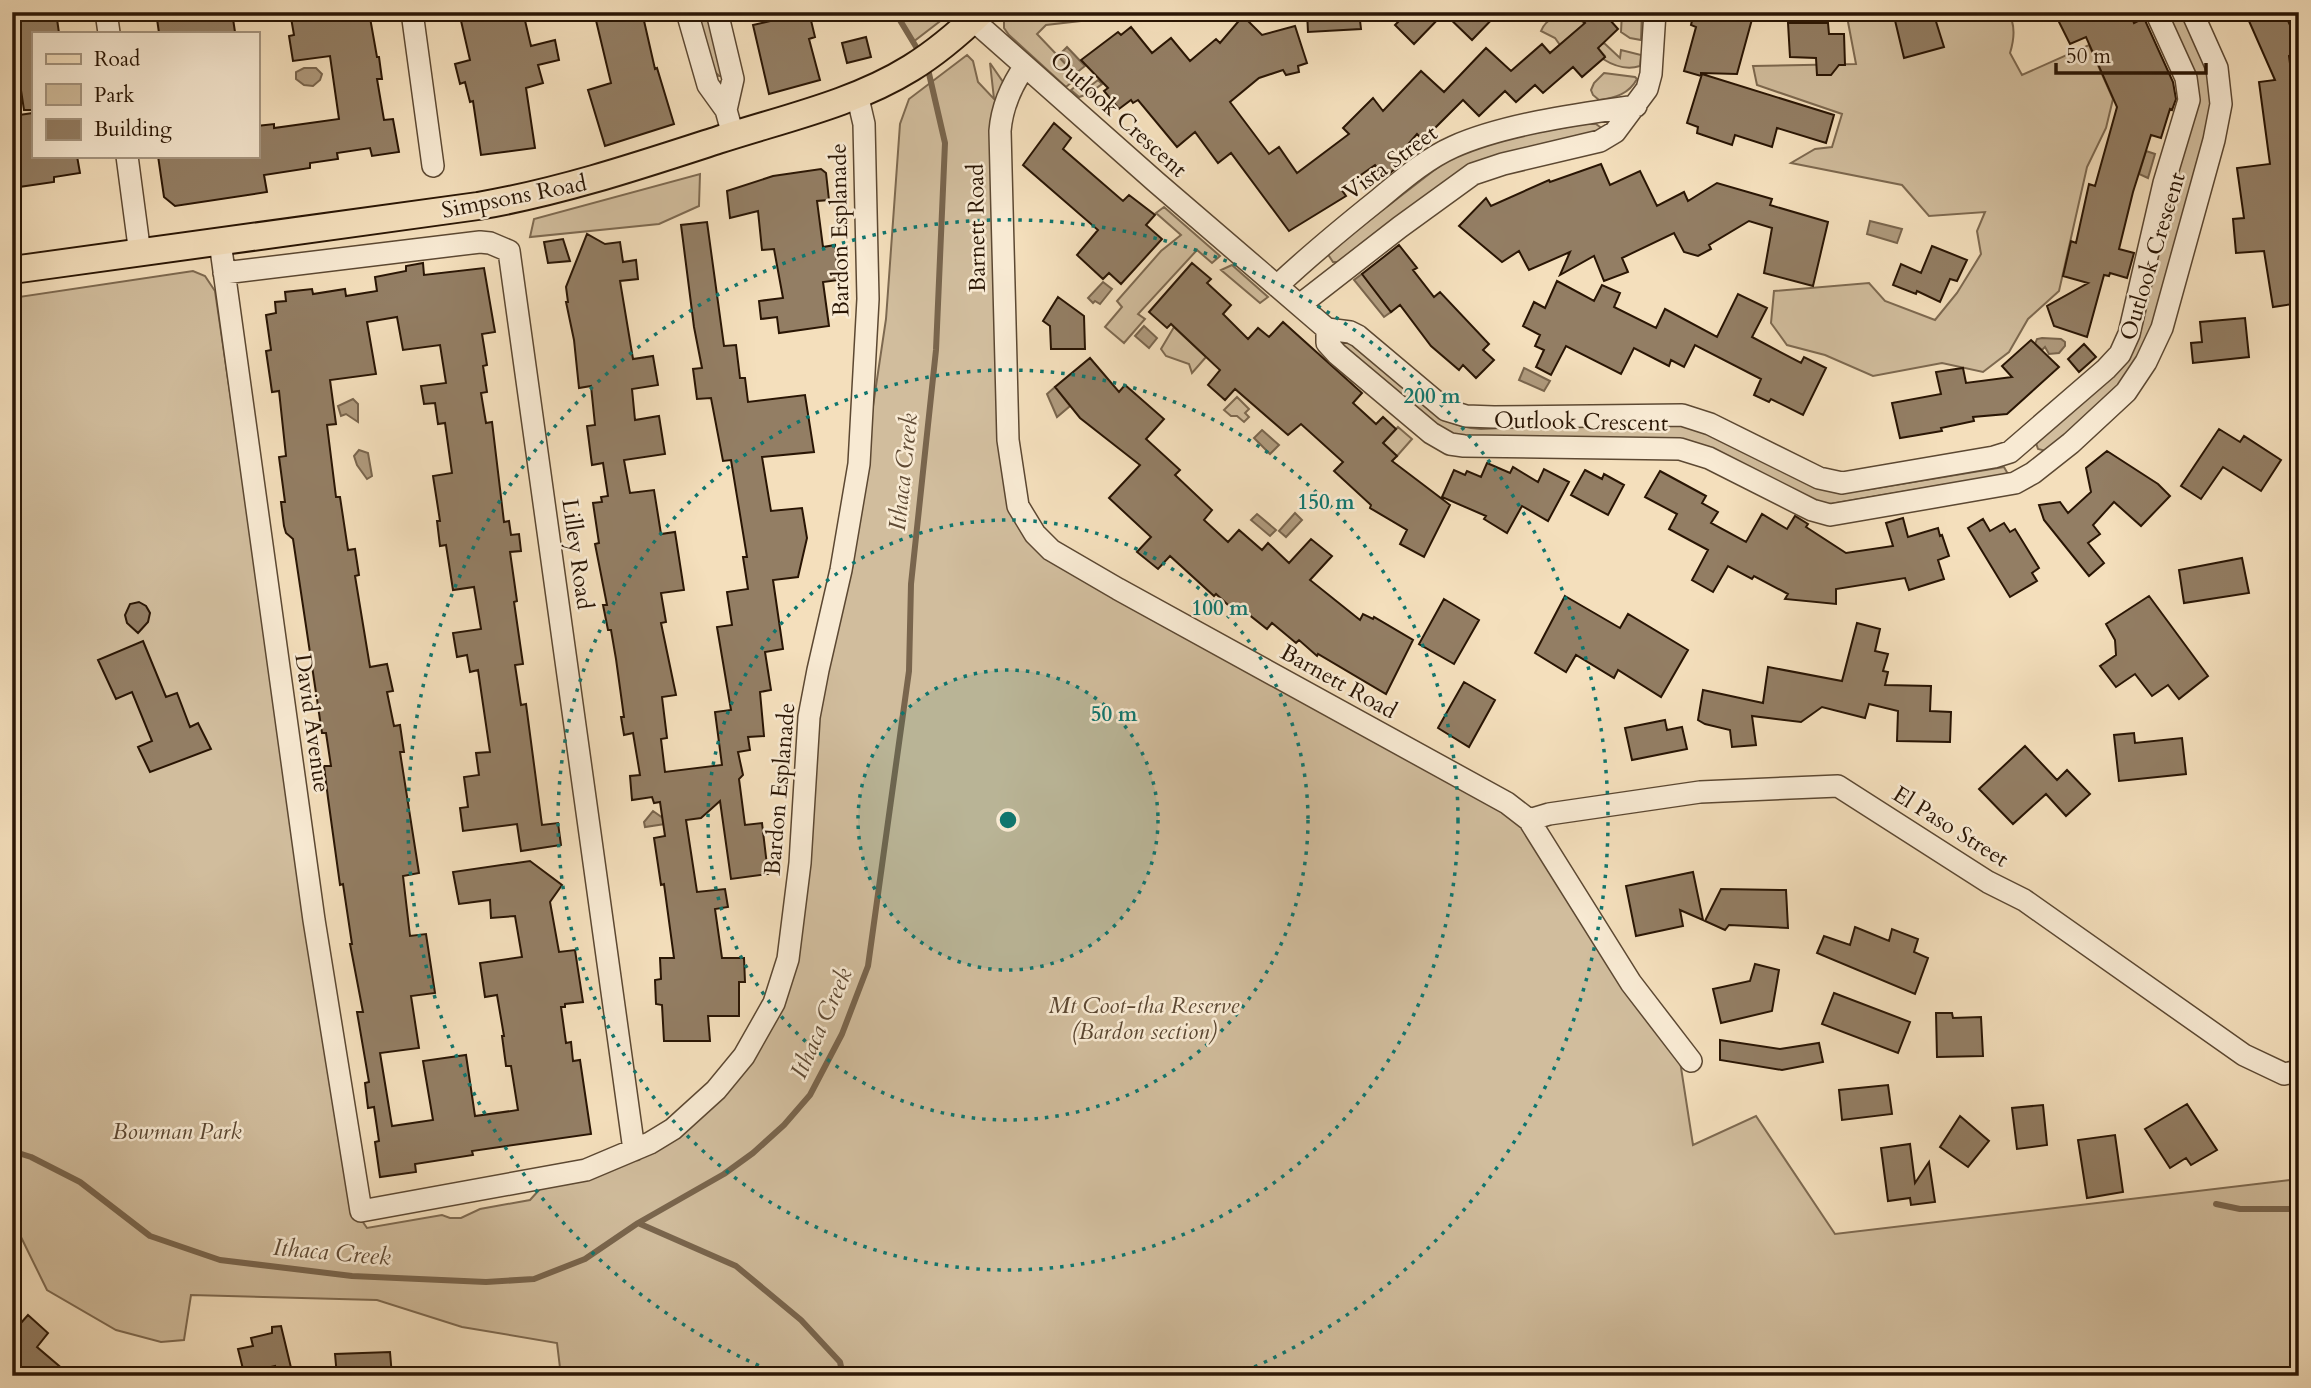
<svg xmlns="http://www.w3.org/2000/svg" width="2311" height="1388" viewBox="0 0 2311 1388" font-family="Cardo,serif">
<rect width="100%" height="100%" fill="#f4dfbc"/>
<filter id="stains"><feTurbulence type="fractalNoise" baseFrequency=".00286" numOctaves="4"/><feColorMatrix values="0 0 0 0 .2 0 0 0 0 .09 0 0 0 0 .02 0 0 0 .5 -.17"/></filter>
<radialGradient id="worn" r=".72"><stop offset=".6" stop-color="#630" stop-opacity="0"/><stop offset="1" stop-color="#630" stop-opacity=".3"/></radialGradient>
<path fill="#d1bd9d" stroke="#7d6950" stroke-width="2" d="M697,12H712L723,76H719L715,72Z
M895,12H952L913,42Z
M1004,12H1079L1080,21L1046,25L1037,34L1078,77L1066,87L1009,35L1004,28Z
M1622,12H1642L1641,40L1630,38L1621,32Z
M1851,12H2007C2016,23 2014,40 2010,53L2022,75L2089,45L2113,99L2106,128L2087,167L2059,291L2028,319L2009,352L1983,372L1942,363L1873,376L1825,355L1787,345L1771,323L1774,291L1869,283L1885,301L1935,320L1957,293L1981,254L1977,231L1985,212L1929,216L1902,185L1791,163L1815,149L1832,147L1842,114L1757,85L1753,66L1856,64L1848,22Z
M2166,12H2183L2209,70L2211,112L2148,343L2110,398L2046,451L2038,449L2036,443L2111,375L2194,103Z
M1575,13L1602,44L1604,43L1620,58L1621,50L1641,55L1640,66C1627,70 1614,66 1603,59L1605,56L1580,28L1560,45L1555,38L1541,31C1547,16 1561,15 1575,13Z
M967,55L973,61L978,82L994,99L990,63L1003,82L1001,89L1022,524L1519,820L1680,1061L1693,1145L1756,1116L1835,1234L2299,1179V1376H561L557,1343L462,1327L377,1300L191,1295L184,1340L161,1342L116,1330L47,1290L17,1229L12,1228V298L193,271L205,276L215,291L312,947L356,1212L367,1228L442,1215L450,1218H461L480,1209L530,1200L550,1178L652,1147L779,1008L826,669L852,569L862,495L869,433L886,319L900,124L909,99Z
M1604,73L1635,77L1637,79C1629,94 1615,98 1599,100L1593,95L1591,90L1594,83Z
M1098,80L1102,84L1088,94L1079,97L1071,90L1082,81L1089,87Z
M1584,124H1596L1604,130L1507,156L1340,262H1333L1327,253L1446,161L1490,141Z
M700,174L699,206L659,224L530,237L534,219Z
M1164,207L1220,256L1212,263L1197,250L1138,314L1145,319L1124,343L1105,327L1122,307L1117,301L1161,251L1181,235L1156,213Z
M1232,265L1268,297L1260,303L1221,270Z
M1174,327L1206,357L1192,373L1189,364L1166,356L1161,349Z
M1333,335L1340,336C1357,349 1373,361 1389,373C1420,399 1437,427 1481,429L1672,421L1865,490L2004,467L2008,474L1824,505L1736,464L1451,437L1339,348Z
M1237,397L1249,409L1245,413L1249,417L1244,422L1237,416H1231L1224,410Z
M1398,427L1412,439L1397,456L1383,443Z"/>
<path fill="#af9a7d" stroke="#79654d" stroke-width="2" d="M1067,47L1085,66L1075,74L1058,56Z
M304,68H316L322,74L320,80L313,86L304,85L296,79V72Z
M2146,151L2155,154L2148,178L2139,174Z
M1870,221L1902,229L1897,243L1867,234Z
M1362,274L1391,312L1384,317L1354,280Z
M1103,282L1112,289L1100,304L1095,301L1093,303L1088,298Z
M1144,326L1157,338L1149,348L1135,336Z
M2042,338L2061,339L2065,342V346L2059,353L2049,354L2045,347L2042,350L2035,344L2037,339Z
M1524,368L1550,381L1544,391L1519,380Z
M1055,387L1070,406L1057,417L1047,394Z
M353,399L358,404V422L346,414L341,416L338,406Z
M1262,430L1279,445L1270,454L1254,438Z
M359,450L368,453L372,476L367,479L357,465L354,456Z
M1295,513L1302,520L1286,537L1279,531Z
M1257,514L1276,530L1270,536L1251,520Z
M653,811L663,818L678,822L645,827L644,822Z"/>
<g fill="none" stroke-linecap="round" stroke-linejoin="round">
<path stroke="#79654d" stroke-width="6" d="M895,12L921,55
M12,1151L31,1157L80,1182L150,1236L220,1260L352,1276L486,1282L534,1279L585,1259L638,1223L724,1174L753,1153L784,1125L810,1095L842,1034L868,966L909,671L911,584L936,350L945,143L927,65
M2216,1204L2240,1209H2299
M638,1223L736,1266L801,1320L840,1362L843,1376"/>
</g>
<path fill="#937e64" stroke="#291504" stroke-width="2" d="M12,12H56L59,33H33V110H24L15,51L12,52Z
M156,12H232L235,32L159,33Z
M290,12H369L377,57H379L382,79H377L384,120L393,119L399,152L372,156L370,148L337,153L338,159L310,163V168L264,175L267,192L175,206L164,197L158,156H257V126L274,124V128L339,119L330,56L293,61L289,36L294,35Z
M459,12H523L531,46L555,40L559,60L538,65L543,83L526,88L535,148L481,155L473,101L470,102L465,82L460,84L455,64L470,60Z
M594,12H642L655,69L657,68L674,124L605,146L588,90L611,83Z
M809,12L815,37L809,39L820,80L769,94L753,25Z
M1307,12H1359L1361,29L1308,32Z
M1408,12H1499L1472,40L1444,13L1414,44L1395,25Z
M1575,12H1603L1618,29L1598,48L1605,57L1582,77L1573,67L1543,93L1535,85L1516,102L1505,91L1479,116L1463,100L1423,140L1417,134L1396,158L1401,164L1385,177L1375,165L1341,189L1346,196L1289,231L1231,153L1218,163L1195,132L1177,147L1138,100L1133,103L1131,100L1119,109L1104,91L1108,88L1081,60L1118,32L1121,35L1131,27L1152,53L1171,38L1190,61L1216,39L1220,43L1243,16L1262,35L1295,26L1307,63L1298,66L1299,72L1286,75L1283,70L1259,78L1230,102L1269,154L1279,147L1297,173L1349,134L1343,128L1373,98L1383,111L1421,71L1444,92L1486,48L1511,71L1542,44L1550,53L1585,23Z
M1694,12H1754L1737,74L1701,73V76L1684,71L1696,27L1691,25Z
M1893,12H1933L1944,47L1904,58Z
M2075,12H2130L2134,23L2144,18L2173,82L2176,99L2172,110L2170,109L2161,138L2151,135L2133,192L2119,249L2134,253L2127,278L2110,273L2109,276L2104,275L2087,337L2054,326L2047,306L2088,283L2063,276L2071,241L2076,243L2089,184L2095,186L2117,107L2086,37L2070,44L2058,20Z
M2245,12H2284L2299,45V52L2289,56L2296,110H2299V303L2273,307L2264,251L2236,253L2233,219L2244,218L2237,168L2270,164L2259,82L2275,80Z
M1788,23H1828L1829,34H1844L1845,65H1839L1831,75H1817L1816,58L1790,57Z
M866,37L871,57L847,63L842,43Z
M1702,74L1834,115L1826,143L1777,128L1772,147L1735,135L1732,145L1697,133L1698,127L1687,123Z
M33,113V156H77L80,173L54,177V182L12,188V116Z
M1054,123L1071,138L1063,149L1123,201L1129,195L1155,215L1146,225L1162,239L1121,284L1109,273L1103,279L1077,255L1098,230L1023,165Z
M1601,164L1610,185L1640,171L1657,206L1684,192L1688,201L1717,183L1772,199L1770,205L1828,222L1813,286L1764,273L1772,228L1749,221L1709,245L1711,249L1698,256L1684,252L1674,233L1622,258L1628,272L1604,281L1594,256L1560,275L1570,252L1529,270L1519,251L1502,262L1459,226L1486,198L1491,206L1549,180L1550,182Z
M821,169L826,173L829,200L817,201L823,247L835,245L839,280L823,282L829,326L779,333L777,317L761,319L759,301L783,298L774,249L762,250L758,211L730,218L727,191L773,176Z
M707,222L724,346L736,345L740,378H745L748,402L805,395L814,452L762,457L771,511L802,508L807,538L798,577L773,580L783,649L765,652L771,690L760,692L764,736L748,737L750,750L738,752L743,775L739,779L745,825L762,823L768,874L731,879L720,801L701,818L686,820L697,892L725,889L728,907L715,909L722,958H744L745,982H739V1016H708L710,1041H664L662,1005L656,1004L655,980L661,979L660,958H674L664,884L661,885L654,838L665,836L660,802L654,803L652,797L632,800L630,776L640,775L633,733L624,735L621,717H624L616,659L611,630H608L603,605H607L595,544L599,543L593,503L602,502L601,497L608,496L603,463L592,465L587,426L595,425L591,386L579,388L574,340L566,302H568L566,287L587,234L605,244L620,242L623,262L636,260L638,279L620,281L633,359L653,356L658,385L632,389L635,420L659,416L665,454L624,460L630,493L654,490L661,534L675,532L684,590L661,593L666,622L661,623L676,695L662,697L667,738L661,739L665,772L722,765L715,712L731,710L717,627L732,625L727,592L748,589L743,557H747L731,460L723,461L711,398L697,399L693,369L702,368L694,327L681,225Z
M563,239L570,261L548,263L544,242Z
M1399,245L1417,268L1413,270L1434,297L1440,292L1489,344L1483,350L1494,360L1476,378L1463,365L1459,370L1431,346L1400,305L1391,312L1362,274Z
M1932,246L1967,260L1957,281L1950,279L1940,302L1917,291L1916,294L1893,285L1901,264L1921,273Z
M423,263L424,275L484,268L495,332L482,334L487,365L483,366L487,392L481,393L486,423L492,422L504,522L509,521L511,535L519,534L521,551L510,552L517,601L514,602L523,664L515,665L521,705L526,704L542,825L558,823L561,845L521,851L517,824L463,831L460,808L468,807L464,777L479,775L476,753L490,752L478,670L470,672L467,655L457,657L453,633L481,629L474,587L453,590L446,545L440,546L437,521H440L433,476L452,473L445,423L438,424L435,403L424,404L421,386L446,383L440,345L403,350L397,317L367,322L376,374L330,380L336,424L327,425L336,497H340L348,550L355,549L359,575L355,576L370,667L387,664L393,691L387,692L394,726L400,725L404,752H400L419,873L403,876L410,936L426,934L435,993L411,996L419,1048L380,1053L392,1126L433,1120L423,1061L466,1055L475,1116L518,1110L511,1066H506L502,1036H504L497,995L485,997L480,963L522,957L515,916L491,918L490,900L459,904L453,872L530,861L562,885L550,902L559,952L575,950L583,1002L565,1004V1007H561L566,1043L571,1042L573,1061L580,1060L591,1134L472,1151L473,1155L415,1164L416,1172L380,1177L375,1142L379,1141L374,1107L368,1108L365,1083L369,1082L357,1012H363L350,944H352L343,884L340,885L328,798L324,766H331L326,733H322L293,539L286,533L284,526L281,502H285L279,457L286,456L279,391L272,392L270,378L266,351L271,350L266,315L276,313L275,302L286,301L285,292L312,289L313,294L345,289L346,296L377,291L375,277L406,271V266Z
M1192,263L1211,279L1207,283L1231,305L1223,314L1248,339L1258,328L1269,337L1283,322L1362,393L1353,403L1376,424L1383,417L1396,429L1383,443L1397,456L1392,461L1450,505L1424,557L1400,544L1407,530L1370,508L1371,505L1334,471L1343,462L1301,424L1288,435L1235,389L1225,400L1208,385L1220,370L1171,324L1167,328L1149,312Z
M1557,281L1594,301L1602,285L1620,293L1614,307L1656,328L1665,309L1717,337L1738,294L1767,308L1752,337L1801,363L1804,357L1826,368L1803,415L1771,399L1769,402L1754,395L1761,379L1695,345L1684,367L1671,360L1669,366L1634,348L1621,374L1566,346L1551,375L1536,367L1544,350L1535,346L1540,335L1523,326L1534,302L1545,308Z
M1058,297L1084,316L1085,349H1051L1050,326L1043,321Z
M2245,318L2249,357L2193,363L2191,343L2202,342L2200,322Z
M2031,340L2059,367L2007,414L1973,417L1974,421L1941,428L1942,431L1900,438L1892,403L1941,394L1936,372L1963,368L1966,383L2012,377L2002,366Z
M2084,344L2096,357L2079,372L2068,359Z
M1090,358L1119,392L1125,385L1164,419L1146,439L1180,470L1175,475L1212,510L1204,520L1228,542L1239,530L1262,550L1268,543L1289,563L1311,539L1332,556L1310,580L1360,620L1363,614L1373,619L1374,617L1413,640L1386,694L1318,654L1317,656L1299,640L1296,643L1272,623L1267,629L1243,610L1239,615L1216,594L1214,596L1170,556L1158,569L1137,552L1151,537L1109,498L1140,465L1080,418L1055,387Z
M2219,429L2240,442L2244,436L2281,460L2261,491L2223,467L2201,499L2181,486Z
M2107,451L2158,484L2170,496L2141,526L2114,502L2093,525L2100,534L2088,543L2104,563L2089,576L2044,520L2039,505L2060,502L2068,513L2091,492L2086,468Z
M1487,463L1510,473L1513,467L1538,482L1544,469L1569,482L1548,521L1522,506L1507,533L1484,519L1486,516L1442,497L1454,470L1465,475L1467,471L1481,477Z
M1585,470L1602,479L1604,474L1624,485L1608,515L1571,495Z
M1660,471L1706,496L1702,503L1718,512L1711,523L1746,542L1762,514L1787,529L1795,516L1808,524L1806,527L1846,553L1893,546L1886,523L1903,518L1908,537L1938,528L1940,536L1942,535L1949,556L1938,560L1944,579L1909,590L1905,578L1836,589V604L1785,599L1788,594L1754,576L1752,579L1728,566L1713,592L1692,580L1708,550L1669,529L1677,514L1645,497Z
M1983,519L1990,531L2004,523L2010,532L2015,529L2039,568L2032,573L2037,581L2010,597L1968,528Z
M2242,558L2249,593L2184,603L2179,570Z
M1565,596L1620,628L1628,614L1688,650L1661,697L1618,670L1614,678L1576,655L1566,672L1535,653Z
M2149,596L2208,676L2179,699L2168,685L2152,696L2135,674L2116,687L2100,666L2116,655L2115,640L2106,624Z
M1444,599L1479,620L1454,664L1419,644Z
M139,602L146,606L150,613L148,622L138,633L127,623L125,615L130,604Z
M1857,623L1880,629L1875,651L1888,654L1883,671L1888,672L1885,685L1931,686L1930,711L1951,712L1950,742L1897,741L1898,711L1869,704L1865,718L1822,707L1801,722L1752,716L1756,745L1732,747L1730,730L1705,724L1698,720L1703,690L1763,703L1768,667L1842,681Z
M143,641L166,697L177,693L190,727L198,723L211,749L150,772L138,747L152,741L132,692L116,699L98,660Z
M1464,682L1495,700L1469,747L1438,728Z
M1665,720L1667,730L1682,727L1687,749L1632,760L1625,728Z
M2134,733L2135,743L2182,738L2186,774L2119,781L2114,735Z
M2025,746L2057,780L2067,770L2090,794L2066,816L2046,794L2013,824L1979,789Z
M1693,872L1703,920L1680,910L1683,926L1636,936L1626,886Z
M1721,889L1786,890L1788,928L1729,925L1725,930L1705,921Z
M1855,927L1889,941L1892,929L1918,939L1914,952L1928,958L1915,994L1817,953L1824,936L1850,945Z
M1755,964L1779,970L1772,1011L1721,1023L1713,989L1750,981Z
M1834,993L1910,1022L1898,1053L1822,1024Z
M1936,1013H1952L1953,1018L1981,1017L1983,1056L1937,1057Z
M1720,1040L1780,1049L1819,1043L1823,1062L1782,1070L1720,1060Z
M1888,1085L1892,1114L1842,1120L1839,1090Z
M2187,1104L2217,1150L2191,1165L2186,1158L2170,1168L2145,1129Z
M2043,1105L2047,1145L2017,1149L2012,1108Z
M1960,1116L1989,1141L1968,1167L1940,1147Z
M2115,1135L2123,1192L2087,1198L2078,1140Z
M1910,1144L1915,1183L1929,1162L1935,1202L1911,1205L1910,1198L1888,1201L1881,1148Z
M28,1315L48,1333L37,1347L71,1376H12V1333Z
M281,1326L293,1376H275V1366L244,1373L238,1349L253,1346L251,1338L272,1333V1327Z
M390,1352L392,1376H337L335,1354Z"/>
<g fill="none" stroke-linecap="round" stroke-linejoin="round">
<g stroke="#5c4832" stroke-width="24">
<path id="minor" d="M106,12L109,33
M412,12L433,166
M687,12L708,85L726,110L733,135
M717,12L733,79L726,110
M973,20L1156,182L1327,329L1350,332L1358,336L1446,410L1466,416L1494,417L1682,415L1710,424L1819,478L1842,483L1994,457L2010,452L2106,369L2120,354L2129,334L2164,183L2189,100L2186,78L2156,12
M1025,66C1011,86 1002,106 1000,131L1008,440L1018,506L1035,534L1051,550L1118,589L1507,803L1529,820L1631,983L1691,1061
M127,156L140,254
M220,242L314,920L361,1211L586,1170L650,1143L673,1129L716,1090L744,1056L774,1003L788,959L800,863L809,717L818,670L841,570L859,464L868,299L864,124L857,94
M224,273L480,242L490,243L509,251L634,1150
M1277,286C1310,255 1344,227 1379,199C1402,180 1426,159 1453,147C1504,124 1580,114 1636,106
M1301,304L1400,227L1473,174L1503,164L1600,141L1615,132L1647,89L1651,74L1655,12
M1327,329V343L1337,354L1431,433L1450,444L1464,446L1680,449L1709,458L1812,510L1830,515L2015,483L2033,473L2071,443L2126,392L2146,362L2162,328L2214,140L2221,104L2217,68L2192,12
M1529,820L1549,814L1700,792L1838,786L1988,882L2024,900L2244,1055L2284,1074L2299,1071"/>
</g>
<g stroke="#291504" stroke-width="30">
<path id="major" d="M12,270L478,206C560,192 638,166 718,140C782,119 853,104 911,68C937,52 959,33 981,12"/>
</g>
<use href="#minor" stroke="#f8ead3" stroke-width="21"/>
<use href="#major" stroke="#f4dfbc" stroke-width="26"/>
</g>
<circle cx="1008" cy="820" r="150" fill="#0f766e" fill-opacity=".12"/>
<g fill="none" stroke="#0f766e" stroke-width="3.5" stroke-dasharray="3.5 7">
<circle cx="1008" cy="820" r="150"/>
<circle cx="1008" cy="820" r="300"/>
<circle cx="1008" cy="820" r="450"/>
<path d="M778 1374A600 600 0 1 1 1238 1374"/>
</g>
<g text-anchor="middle" stroke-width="5" stroke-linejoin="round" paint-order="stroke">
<g font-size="23" fill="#291504" stroke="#f8ead3">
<text transform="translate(1119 114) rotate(42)" y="8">Outlook Crescent</text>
<text transform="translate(1390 162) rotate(-36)" y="8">Vista Street</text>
<text transform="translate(514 196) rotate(-11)" y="8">Simpsons Road</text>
<text transform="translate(976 228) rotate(-91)" y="8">Barnett Road</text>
<text transform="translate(839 230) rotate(-91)" y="8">Bardon Esplanade</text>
<text transform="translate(2152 256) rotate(-73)" y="8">Outlook Crescent</text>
<text transform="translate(1581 421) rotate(1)" y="8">Outlook Crescent</text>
<text transform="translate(578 554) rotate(82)" y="8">Lilley Road</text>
<text transform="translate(1339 681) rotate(29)" y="8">Barnett Road</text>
<text transform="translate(313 723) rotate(82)" y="8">David Avenue</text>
<text transform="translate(779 789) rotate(-85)" y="8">Bardon Esplanade</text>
<text transform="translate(1951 826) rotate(32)" y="8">El Paso Street</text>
</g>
<g font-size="23" font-style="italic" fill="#5b4732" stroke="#f8ead3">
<text x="1144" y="1013">Mt Coot-tha Reserve<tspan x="1144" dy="26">(Bardon section)</tspan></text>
<text x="177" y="1139">Bowman Park</text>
</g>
<g font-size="24" font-style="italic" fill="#5f4a34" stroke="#f8ead3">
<text transform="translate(903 472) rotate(-84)" y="8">Ithaca Creek</text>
<text transform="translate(821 1023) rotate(-66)" y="8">Ithaca Creek</text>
<text transform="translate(332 1252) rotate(5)" y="8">Ithaca Creek</text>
</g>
</g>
<circle cx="1008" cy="820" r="10" fill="#0f766e" stroke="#f8ead3" stroke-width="3.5"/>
<g font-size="21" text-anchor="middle" font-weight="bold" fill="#0f766e" stroke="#f8ead3" stroke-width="5" stroke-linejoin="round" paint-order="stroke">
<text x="1432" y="403">200 m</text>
<text x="1326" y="509">150 m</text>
<text x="1220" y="615">100 m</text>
<text x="1114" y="721">50 m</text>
</g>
<rect width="2311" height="1388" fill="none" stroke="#f4dfbc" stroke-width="42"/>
<rect x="14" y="14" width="2283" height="1360" fill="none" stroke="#291504" stroke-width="3.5"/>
<rect x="21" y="21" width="2269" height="1346" fill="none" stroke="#291504" stroke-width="2"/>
<rect x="32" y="32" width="228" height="126" fill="#f8ead3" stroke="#a59580" stroke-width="2"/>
<rect x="46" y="54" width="35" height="10" fill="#f4dfbc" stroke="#a59580" stroke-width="2"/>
<text x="94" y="66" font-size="21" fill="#291504">Road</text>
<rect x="46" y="84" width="35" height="21" fill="#d1bd9d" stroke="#a59580" stroke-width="2"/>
<text x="94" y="102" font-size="21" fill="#291504">Park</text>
<rect x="46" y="119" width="35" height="21" fill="#937e64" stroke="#a59580" stroke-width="2"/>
<text x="94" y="136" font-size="21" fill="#291504">Building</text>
<path d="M2056 63v10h150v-10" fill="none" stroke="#291504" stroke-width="3.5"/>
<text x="2066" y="63" font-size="21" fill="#291504" stroke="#f8ead3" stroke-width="5" paint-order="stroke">50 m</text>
<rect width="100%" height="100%" filter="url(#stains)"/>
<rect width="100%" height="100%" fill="url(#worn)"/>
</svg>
